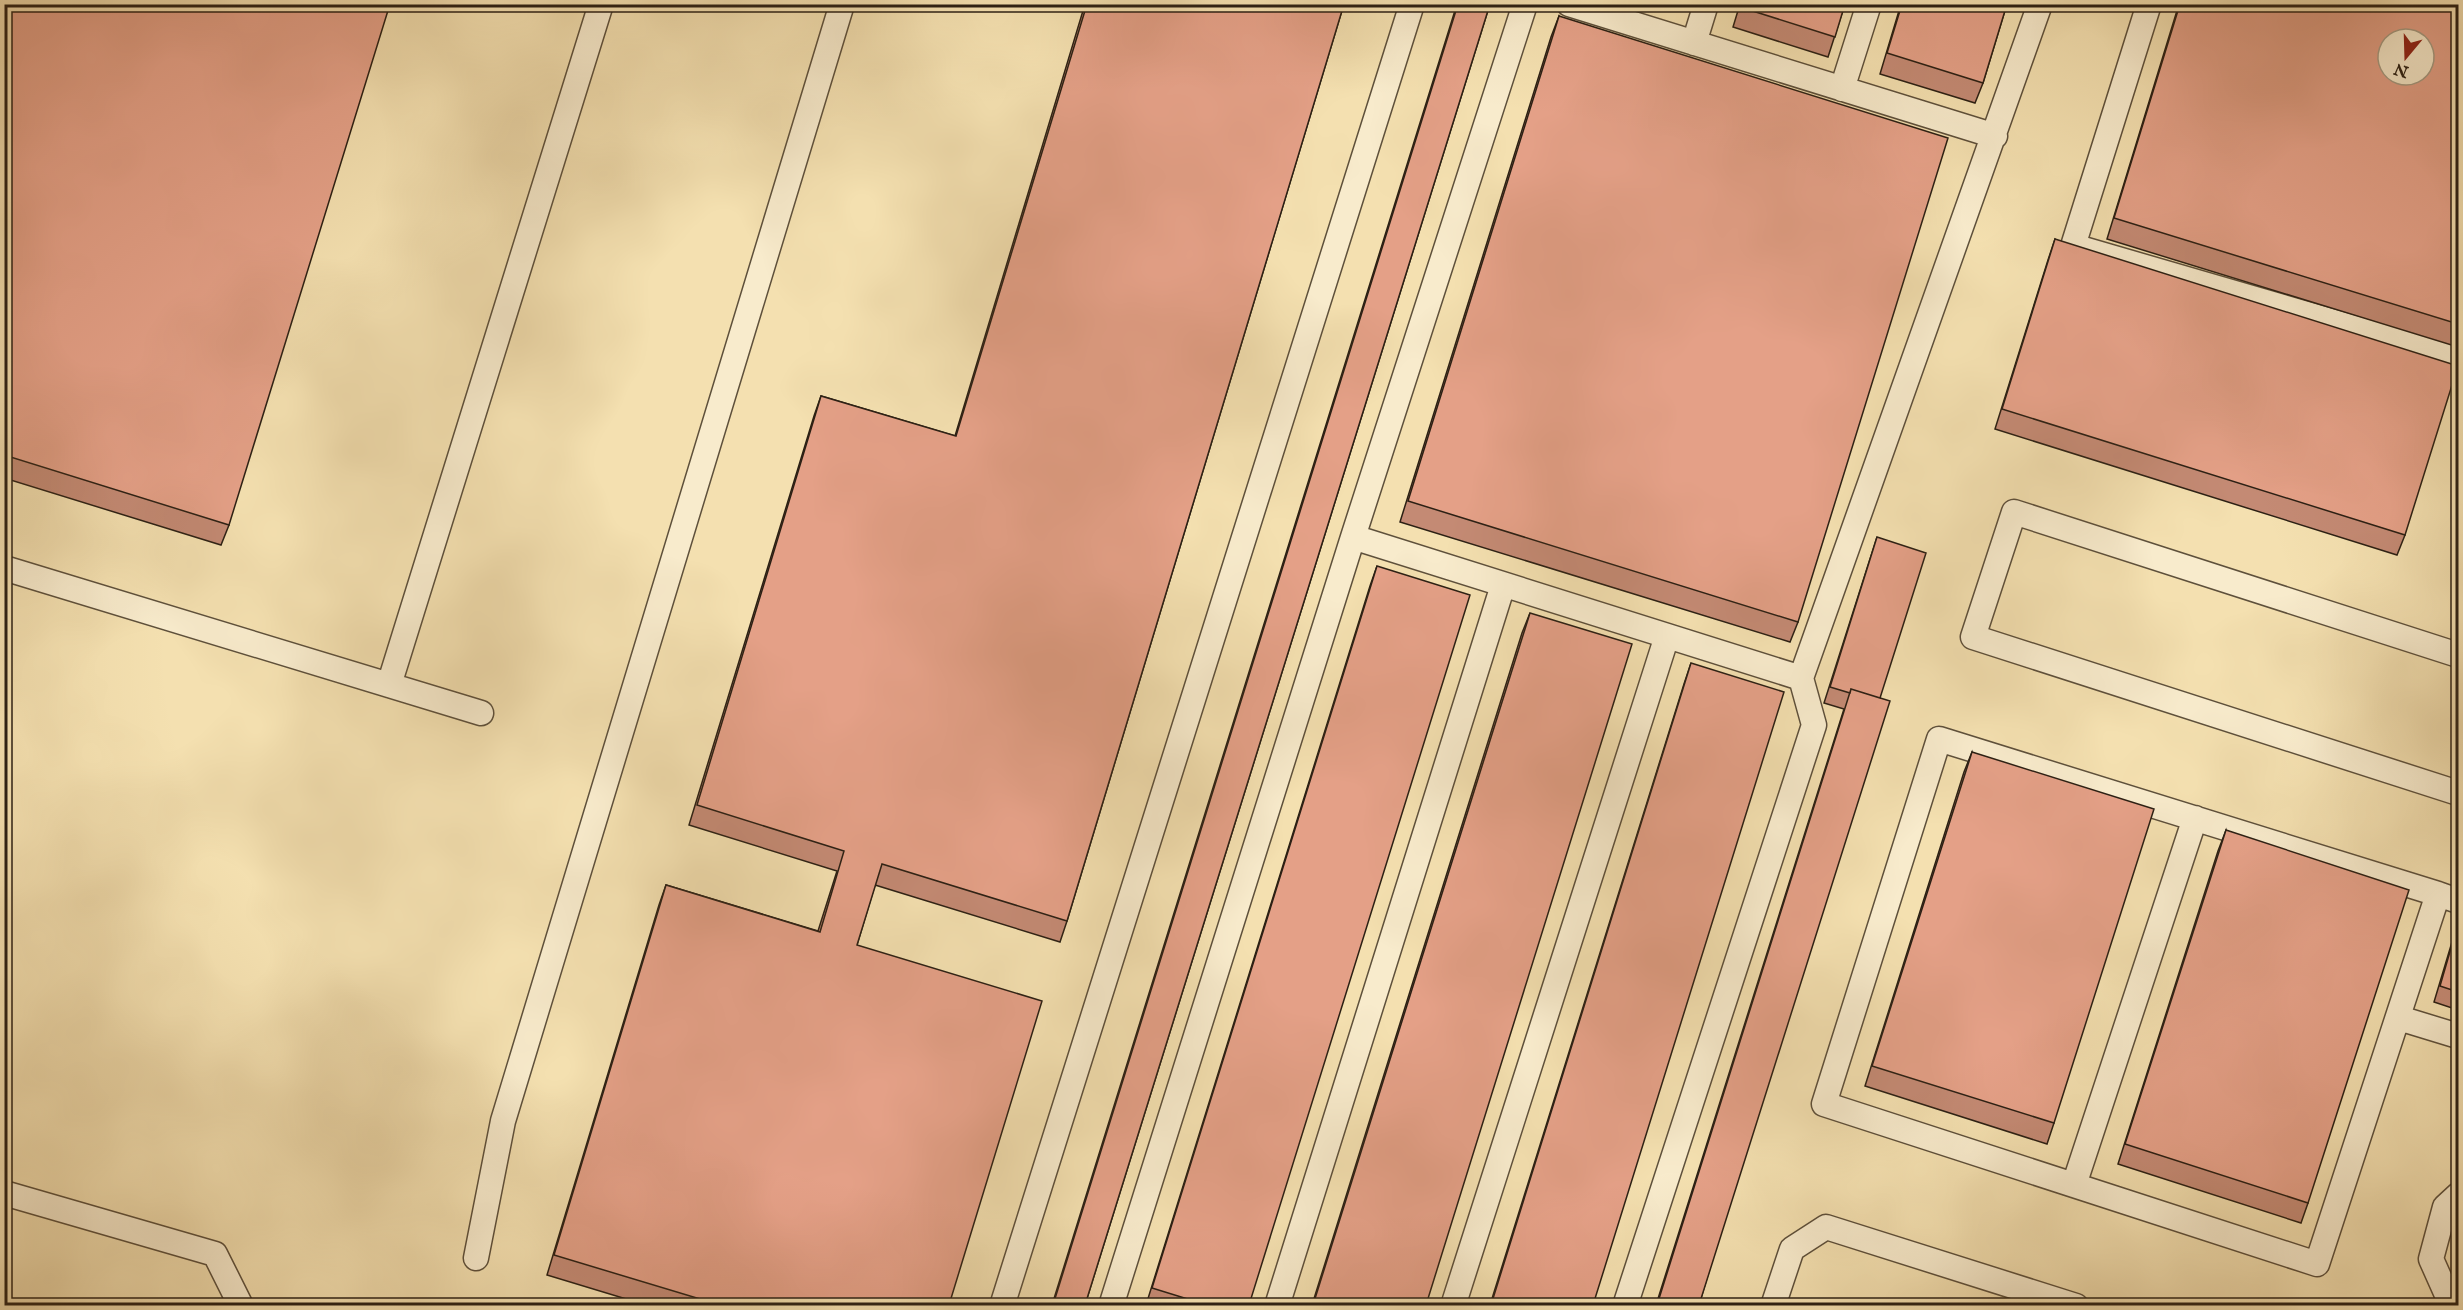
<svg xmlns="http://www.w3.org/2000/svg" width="2463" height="1310" viewBox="0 0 2463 1310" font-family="'IM FELL English',serif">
<rect width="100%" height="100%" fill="#f4e0b0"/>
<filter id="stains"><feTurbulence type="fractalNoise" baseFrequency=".00333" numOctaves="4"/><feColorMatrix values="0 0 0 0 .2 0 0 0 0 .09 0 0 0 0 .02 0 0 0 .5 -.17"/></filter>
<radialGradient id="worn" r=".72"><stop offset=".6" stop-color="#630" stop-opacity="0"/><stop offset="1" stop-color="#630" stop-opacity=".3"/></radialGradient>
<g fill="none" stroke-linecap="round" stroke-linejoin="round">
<g stroke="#5e503b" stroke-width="27">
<path id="lane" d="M1569,4L1995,136
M2149,4L2073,246L2458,358
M1694,43L1706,4
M1842,89L1869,4
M1353,537L1801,678
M4,568L481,713
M2458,655L2014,512L1973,637L2458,793
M389,685L601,4
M2438,894L2317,1264L1824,1104L1939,739L2438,894L2458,901
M2399,1018L2458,1036
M2074,1185L2195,818
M4,1193L215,1254L241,1306
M476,1258L503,1121L842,4
M1002,1306L1412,4
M1111,1306L1353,537L1525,4
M1277,1306L1503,585
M1453,1306L1667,636
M1625,1306L1814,725L1801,678L2040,4
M1773,1306L1792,1249L1826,1227L2076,1306
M2452,1306L2431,1259L2445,1207L2458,1195"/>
</g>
<use href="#lane" stroke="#f8ebcc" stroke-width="24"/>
</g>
<path fill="#c48a74" stroke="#2c2014" stroke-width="1.5" d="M4,4L229,525L221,545L4,478Z
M1085,4H1344L1067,921L1060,942L875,885L857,945L949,1305H646L547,1275L659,905L666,885L818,931L837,871L689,825L814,416L821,396L955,436Z
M1457,4H1490L1085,1305H1052Z
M1662,4H1681L1679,10Z
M1740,4H1845L1828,57L1733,27Z
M1901,4H2007L1983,83L1975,103L1880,74Z
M2179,4H2458V347L2107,239Z
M1559,16L1798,622L1790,642L1400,522L1551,37Z
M2055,239L2405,535L2397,555L1995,429L2048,260Z
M1877,537L1880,698L1699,1305H1656L1844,709L1824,703Z
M1377,566L1249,1305H1146L1370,586Z
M1530,613L1426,1305H1312L1522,633Z
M1691,663L1593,1305H1490L1684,684Z
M1972,752L2054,1123L2047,1144L1865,1086L1964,772Z
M2226,830L2308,1203L2301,1223L2118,1164L2218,851Z
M2458,922V1010L2434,1002Z"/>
<path fill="#e4a087" stroke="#2c2014" stroke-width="1.5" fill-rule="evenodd" d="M4,4H390L229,525L4,455Z
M1087,4H1344L1067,921L882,864L857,945L1042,1001L949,1305H720L554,1255L666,885L820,932L844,851L697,805L821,396L956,436Z
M1458,4H1490L1085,1305H1053Z
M1741,4H1845L1835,37L1740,7Z
M1902,4H2007L1983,83L1887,53Z
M2180,4H2458V324L2114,218ZM2388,39H2424V75H2388Z
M1559,16L1948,138L1798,622L1408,501Z
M2055,239L2458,366L2405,535L2002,409Z
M1877,537L1926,553L1880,698L1851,689L1850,693L1830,687Z
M1377,566L1470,595L1249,1305H1207L1152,1288Z
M1530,613L1632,644L1426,1305H1313Z
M1691,663L1784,692L1593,1305H1491Z
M1851,689L1890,701L1699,1305H1657Z
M1972,752L2154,809L2054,1123L1872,1066Z
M2226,830L2409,890L2308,1203L2125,1144Z
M2458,924V992L2440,986Z"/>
<rect width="2463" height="1310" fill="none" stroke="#f4e0b0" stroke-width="24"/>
<rect x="6" y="6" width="2451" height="1298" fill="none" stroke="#2c2014" stroke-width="3"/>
<rect x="12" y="12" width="2439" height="1286" fill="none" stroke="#2c2014" stroke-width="1.5"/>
<g transform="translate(2406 57) rotate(199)"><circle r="28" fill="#f8ebcc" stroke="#a69a82" stroke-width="1.5"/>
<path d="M0-4.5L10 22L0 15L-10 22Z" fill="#8f2418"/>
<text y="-9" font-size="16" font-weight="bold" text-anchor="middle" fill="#2c2014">N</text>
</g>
<rect width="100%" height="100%" filter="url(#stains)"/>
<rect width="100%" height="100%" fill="url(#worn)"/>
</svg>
